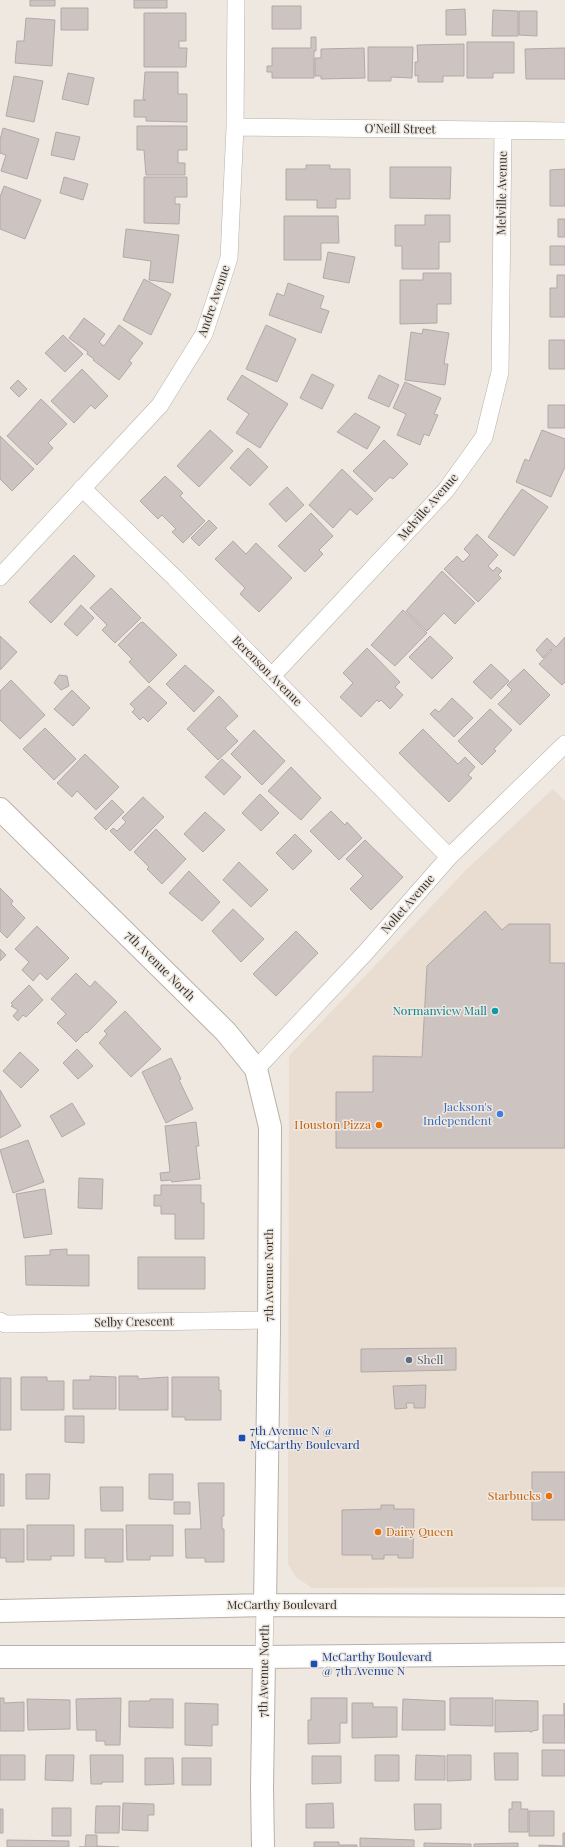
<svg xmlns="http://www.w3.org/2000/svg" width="565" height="1847" viewBox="0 0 565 1847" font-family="'Playfair Display',serif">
<rect width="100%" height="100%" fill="#efe8e1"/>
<path fill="#e9dcd0" d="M553,789L565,801V1587L312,1588L296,1577L288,1564L289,1056L467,869Z"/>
<path fill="#cdc3c1" stroke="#b2a8a6" d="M30,0H55V6H30Z
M134,0H167V8H134Z
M272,6H301V29H272Z
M61,8H88V30H61Z
M465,9L466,35H446V10Z
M493,10L518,11V36H492Z
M519,11H537V36L519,35Z
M144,13H186V41H179V48H187L186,67H144Z
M26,18L55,20L52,66L15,63L17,41H24Z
M311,37H316V51H314V78H272V72H267V66H272V48H311Z
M467,42H514V73H493V78H467Z
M464,44V76H443V82H418V75L415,76V62H418L417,45Z
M368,47H413L412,78L391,77V81H368Z
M364,48L365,78L321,79V76H315V58H321V49Z
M565,48V79H526L525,49Z
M145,72H178V94H187V122L146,121V117H134V100H146L143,99Z
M68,73L94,78L88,105L62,99Z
M14,76L43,81L34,122L6,116Z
M137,126H187V150H178V163H185V175H146L144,150H137Z
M3,128L39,139L27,179L1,171L6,155L0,153V140Z
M56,132L80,137L74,160L51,155Z
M306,165H330V169H350V199H336V208H317V200H286V169H306Z
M390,167H451L450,199L390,198Z
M565,169V206H550V170Z
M64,177L88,184L83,200L60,193Z
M144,177H187V197H175V204H180L179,224L144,223Z
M4,186L41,200L25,239L0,229V197Z
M425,215H450V242H439V269H402V246H395V225H425Z
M284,216H338L339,243H321V260H284Z
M558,219H565V237H558Z
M126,229L179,235L173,283L149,280L151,261L123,257Z
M550,246H565V265H550Z
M328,252L355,257L349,283L323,278Z
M423,273H451V304H437V323L400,324V280H423Z
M557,275H565V317H550V288H557Z
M144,279L171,294L151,335L123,320Z
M288,283L324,296L320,308L329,311L321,333L269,315L277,293L284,296Z
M84,318L105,334L99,342L104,346L119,325L143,343L129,361L132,363L119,380L93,360L94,359L87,354L88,352L69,338Z
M266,325L296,339L277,382L246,369Z
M423,329L449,333L444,364H448L445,385L405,380L411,332L422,334Z
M63,335L83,354L65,372L45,353Z
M549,340H565V369H549Z
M82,369L108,396L95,409L91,405L74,423L51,401Z
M312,374L334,385L322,409L300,398Z
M242,375L288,404L260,448L236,433L249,414L227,399Z
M379,375L399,385L389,407L368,398Z
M18,380L27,389L19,397L10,388Z
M405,382L441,398L434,414L438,415L429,436L424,434L420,445L397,435L406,414L393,408Z
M41,399L67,424L48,443L53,448L37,465L7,436Z
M548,405H565V428H548Z
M355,413L380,427L367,449L337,432Z
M210,430L233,451L199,487L177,466Z
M542,430L565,439V467L551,497L516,482L525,459L529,461Z
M0,436L34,469L12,491L0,479Z
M384,440L408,464L393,479L390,477L375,492L353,471Z
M248,448L268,467L250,486L230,468Z
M342,469L373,499L357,515L350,509L333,528L309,505Z
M165,476L183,493L180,496L205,521L183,543L172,532L176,529L162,515L158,519L140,501Z
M287,487L304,505L286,522L269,504Z
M522,489L548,507L514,556L488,537Z
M311,513L333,536L319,550L323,554L305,572L278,546Z
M209,520L217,528L199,546L191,538Z
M477,534L498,555L488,566L493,571L497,567L502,571L498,575L501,578L478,602L444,569L457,556L463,562L470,555L464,549Z
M233,541L246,554L256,543L292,578L259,612L240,594L245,588L215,559Z
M74,555L95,576L51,623L29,602Z
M442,571L475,603L455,624L444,613L427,631L406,611Z
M111,588L141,618L115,643L102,630L107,625L90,608Z
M81,605L94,618L77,636L64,624Z
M403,610L427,633L395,666L371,645Z
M143,622L177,655L149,683L129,662L132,659L118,645L140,623Z
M0,636L17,652L0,670Z
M430,636L453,658L432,679L409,657Z
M565,637V682L562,685L539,664L552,650L551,649L543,658L536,650L547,638L556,647Z
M367,648L400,682L395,687L403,695L390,709L381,700L379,702L377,700L361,717L340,697L353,683L343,673Z
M491,664L509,681L491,699L473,682Z
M185,665L214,691L194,712L166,684Z
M524,669L550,695L520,725L498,704L512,690L507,685Z
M59,675L67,676L69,686L61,690L54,683Z
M11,680L45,715L20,739L0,720V691Z
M149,686L167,703L148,722L143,717L140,720L132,712L135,709L130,704Z
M72,690L90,708L73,726L54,709Z
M219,696L238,716L225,728L238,741L218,760L187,729Z
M452,698L473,718L454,737L430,714L435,709L439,712Z
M490,709L512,730L494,749L496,751L482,765L458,741Z
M45,728L76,759L54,780L23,749Z
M423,729L458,764L465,757L475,767L468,775L472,778L449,802L399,753Z
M254,730L285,761L262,785L231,754Z
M85,754L119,787L96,810L77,791L72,797L57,783Z
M222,759L241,777L224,795L205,777Z
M291,767L321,798L301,820L268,791Z
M260,794L279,813L261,831L242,813Z
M143,797L164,817L130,851L110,831L113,828L117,831L126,822L122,818Z
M112,800L124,812L106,830L94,818Z
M331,811L345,825L347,822L362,838L339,860L310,831Z
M205,812L225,830L203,852L184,834Z
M156,829L186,859L162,884L147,869L149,867L134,852Z
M295,834L312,851L293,870L276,853Z
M365,840L403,877L371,910L350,889L363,876L346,859Z
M239,862L268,890L251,907L223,880Z
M189,871L220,902L202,921L169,893Z
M0,888L13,901L11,904L25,918L7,938L0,931Z
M233,909L264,939L241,962L212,931Z
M485,911L502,930L509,924H550V963H565V1148H336V1092H373V1056L422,1057L427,966Z
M37,926L69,958L47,980L40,973L33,981L22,970L29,962L15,949Z
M296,931L318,953L276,996L253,974Z
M0,949L6,955L0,961Z
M76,973L90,987L95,981L117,1002L87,1033L86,1032L76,1042L57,1023L66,1014L51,999Z
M29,985L43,1000L26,1017L23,1015L18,1021L13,1016L18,1010L11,1006L13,1005L11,1003Z
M125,1011L161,1049L131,1077L99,1043L107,1034L104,1031Z
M77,1049L93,1066L78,1079L63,1063Z
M20,1052L39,1070L21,1088L3,1071Z
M171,1058L181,1079L179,1080L193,1109L166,1123L142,1072Z
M0,1090L21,1126L0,1138Z
M72,1103L85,1124L62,1137L50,1116Z
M196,1122L199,1146H196L200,1179L172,1182L171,1180L161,1181L160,1173L170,1172L165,1126Z
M28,1140L44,1182L13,1193L0,1150Z
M79,1178L103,1179L102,1209L78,1208Z
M161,1185H201V1203H204V1239H175V1214H161V1206H154V1195H161Z
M45,1189L52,1234L24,1238L16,1194Z
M67,1249V1255H89V1286L26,1285L25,1256L50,1255V1250Z
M138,1257H205V1289H138Z
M456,1348V1370L361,1372V1349Z
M90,1376L116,1377V1409H73V1380H90Z
M119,1376H138V1379L168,1377V1410H119Z
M21,1377H47V1381H64V1410H21Z
M172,1377H219V1391L221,1390V1420H185V1417H172Z
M0,1378H11V1430H0Z
M426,1385L425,1408H414V1403H406L407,1408L395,1409L393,1386Z
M65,1416H84V1443L65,1442Z
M532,1472H565V1520H532Z
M0,1474H4V1506H0Z
M26,1474H50L49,1499H26Z
M149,1474H173V1500L149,1499Z
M198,1483H224V1516H222V1529H224V1562H205V1558H186L185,1529H201Z
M100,1487H123V1511H101Z
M174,1502H190V1514H174Z
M381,1505H394V1509H414L413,1558H398V1555H384V1559H372V1555H342V1510L381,1509Z
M27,1525H74V1556H51V1560H27Z
M126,1525H173V1556H150V1560H127Z
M0,1529H24V1562H6V1558H0Z
M85,1529H123V1562H105V1558H85Z
M0,1698H4V1703L24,1702V1731H0Z
M121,1698L120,1745H105V1741H96V1730H77L76,1699Z
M311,1698H347V1723H340V1743L308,1744V1720H311Z
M450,1698H493V1726L450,1725Z
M27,1699L70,1700V1729L28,1730Z
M150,1699H173V1728L129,1727V1701H150Z
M403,1699L445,1701V1730H402Z
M495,1700L538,1701V1730L532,1731V1732H530V1731L495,1732Z
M185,1703L218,1704V1725H212V1746L185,1745Z
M352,1703H373V1707H397V1737L352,1738Z
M564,1703L565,1743H543V1715H564Z
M542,1750H565V1776H542Z
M494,1753H518V1780H495Z
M0,1755H25V1780H0Z
M46,1755H74L73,1781L45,1780Z
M90,1755H123V1782H102V1784H91Z
M375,1755H399V1781H375Z
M416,1755L445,1756V1780H415Z
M447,1755H471V1780L447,1781Z
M312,1756H341V1783L312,1784Z
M145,1758H173L174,1784L145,1785Z
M182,1758H211V1785H182Z
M512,1802H521V1809H528V1832H509V1809H512Z
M123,1803L154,1804V1815H148V1831L122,1830Z
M333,1803L334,1828H306V1804Z
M414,1804H441V1829L415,1830Z
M96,1806H120L119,1833H95Z
M52,1808H71V1836H52Z
M0,1809H3V1833H0Z
M529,1811H554V1836H529Z
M563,1833H565V1847H539V1845L563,1846Z
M86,1835H97V1846L119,1847H79H85Z
M360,1838L414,1840V1847H360Z
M7,1840L69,1841V1847H7Z
M314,1842H339V1845H357V1847H314Z
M424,1843L471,1844V1847H424Z
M518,1843V1847H474V1844Z"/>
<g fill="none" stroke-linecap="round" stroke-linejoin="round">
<g stroke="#b8b1aa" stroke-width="18">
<path id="street" d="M235,127L565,131
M82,488L175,578L449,857
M0,577L160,405L204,334L229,258L235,127L236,0
M272,676L446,490L484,437L500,372L503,131
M256,1069L366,952L449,857L565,744
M0,1321L5,1324L269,1320
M264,1657L265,1605"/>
</g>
<g stroke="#b8b1aa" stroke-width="24">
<path id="secondary" d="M0,809L226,1032L256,1069L270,1127L269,1330L265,1605
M0,1611L265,1605L565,1606
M0,1657H264L565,1654
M263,1847L262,1788L264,1657"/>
</g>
<use href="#street" stroke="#fff" stroke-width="17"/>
<use href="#secondary" stroke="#fff" stroke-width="22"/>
</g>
<circle fill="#0f9aa8" stroke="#efe8e1" stroke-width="1.5" cx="495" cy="1011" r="4"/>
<circle fill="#3f7fe0" stroke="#efe8e1" stroke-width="1.5" cx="500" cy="1114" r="4"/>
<g fill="#e8710a" stroke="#efe8e1" stroke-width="1.5">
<circle cx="379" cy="1125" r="4"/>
<circle cx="549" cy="1496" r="4"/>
<circle cx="378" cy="1532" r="4"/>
</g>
<circle fill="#5c6f8a" stroke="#efe8e1" stroke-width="1.5" cx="409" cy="1360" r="4"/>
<g fill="#1a4fb4" stroke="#efe8e1" stroke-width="1.5">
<rect x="238" y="1434" width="8" height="8" rx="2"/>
<rect x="310" y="1660" width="8" height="8" rx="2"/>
</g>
<g text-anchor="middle" stroke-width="3" stroke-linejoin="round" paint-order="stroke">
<g font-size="12" fill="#33302e" stroke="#efe8e1">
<text transform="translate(400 129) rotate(1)" y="4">O'Neill Street</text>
<text transform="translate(502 193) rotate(-89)" y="4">Melville Avenue</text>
<text transform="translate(214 301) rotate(-71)" y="4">Andre Avenue</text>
<text transform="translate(428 507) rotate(-49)" y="4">Melville Avenue</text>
<text transform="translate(267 671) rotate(45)" y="4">Berenson Avenue</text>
<text transform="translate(408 904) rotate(-49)" y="4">Nollet Avenue</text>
<text transform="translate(160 966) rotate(45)" y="4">7th Avenue North</text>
<text transform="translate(269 1275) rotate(-90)" y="4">7th Avenue North</text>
<text transform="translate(134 1322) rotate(-1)" y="4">Selby Crescent</text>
<text x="282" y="1609">McCarthy Boulevard</text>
<text transform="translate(264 1671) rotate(-89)" y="4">7th Avenue North</text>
</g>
<g font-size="12" fill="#0d838f" stroke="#efe8e1" text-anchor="end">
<text x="487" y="1015">Normanview Mall</text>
</g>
<g font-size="12" fill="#366cbe" stroke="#efe8e1" text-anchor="end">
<text x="492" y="1111">Jackson's<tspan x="492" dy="14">Independent</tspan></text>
</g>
<g font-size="12" fill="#c56008" stroke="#efe8e1" text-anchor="end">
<text x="371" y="1129">Houston Pizza</text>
<text x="541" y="1500">Starbucks</text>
<text x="386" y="1536" text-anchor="start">Dairy Queen</text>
</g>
<g font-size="12" fill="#4e5e75" stroke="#efe8e1" text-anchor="start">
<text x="417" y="1364">Shell</text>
</g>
<g font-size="12" fill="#164399" stroke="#efe8e1" text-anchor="start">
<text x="250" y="1435">7th Avenue N @<tspan x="250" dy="14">McCarthy Boulevard</tspan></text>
<text x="322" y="1661">McCarthy Boulevard<tspan x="322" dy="14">@ 7th Avenue N</tspan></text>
</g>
</g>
</svg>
